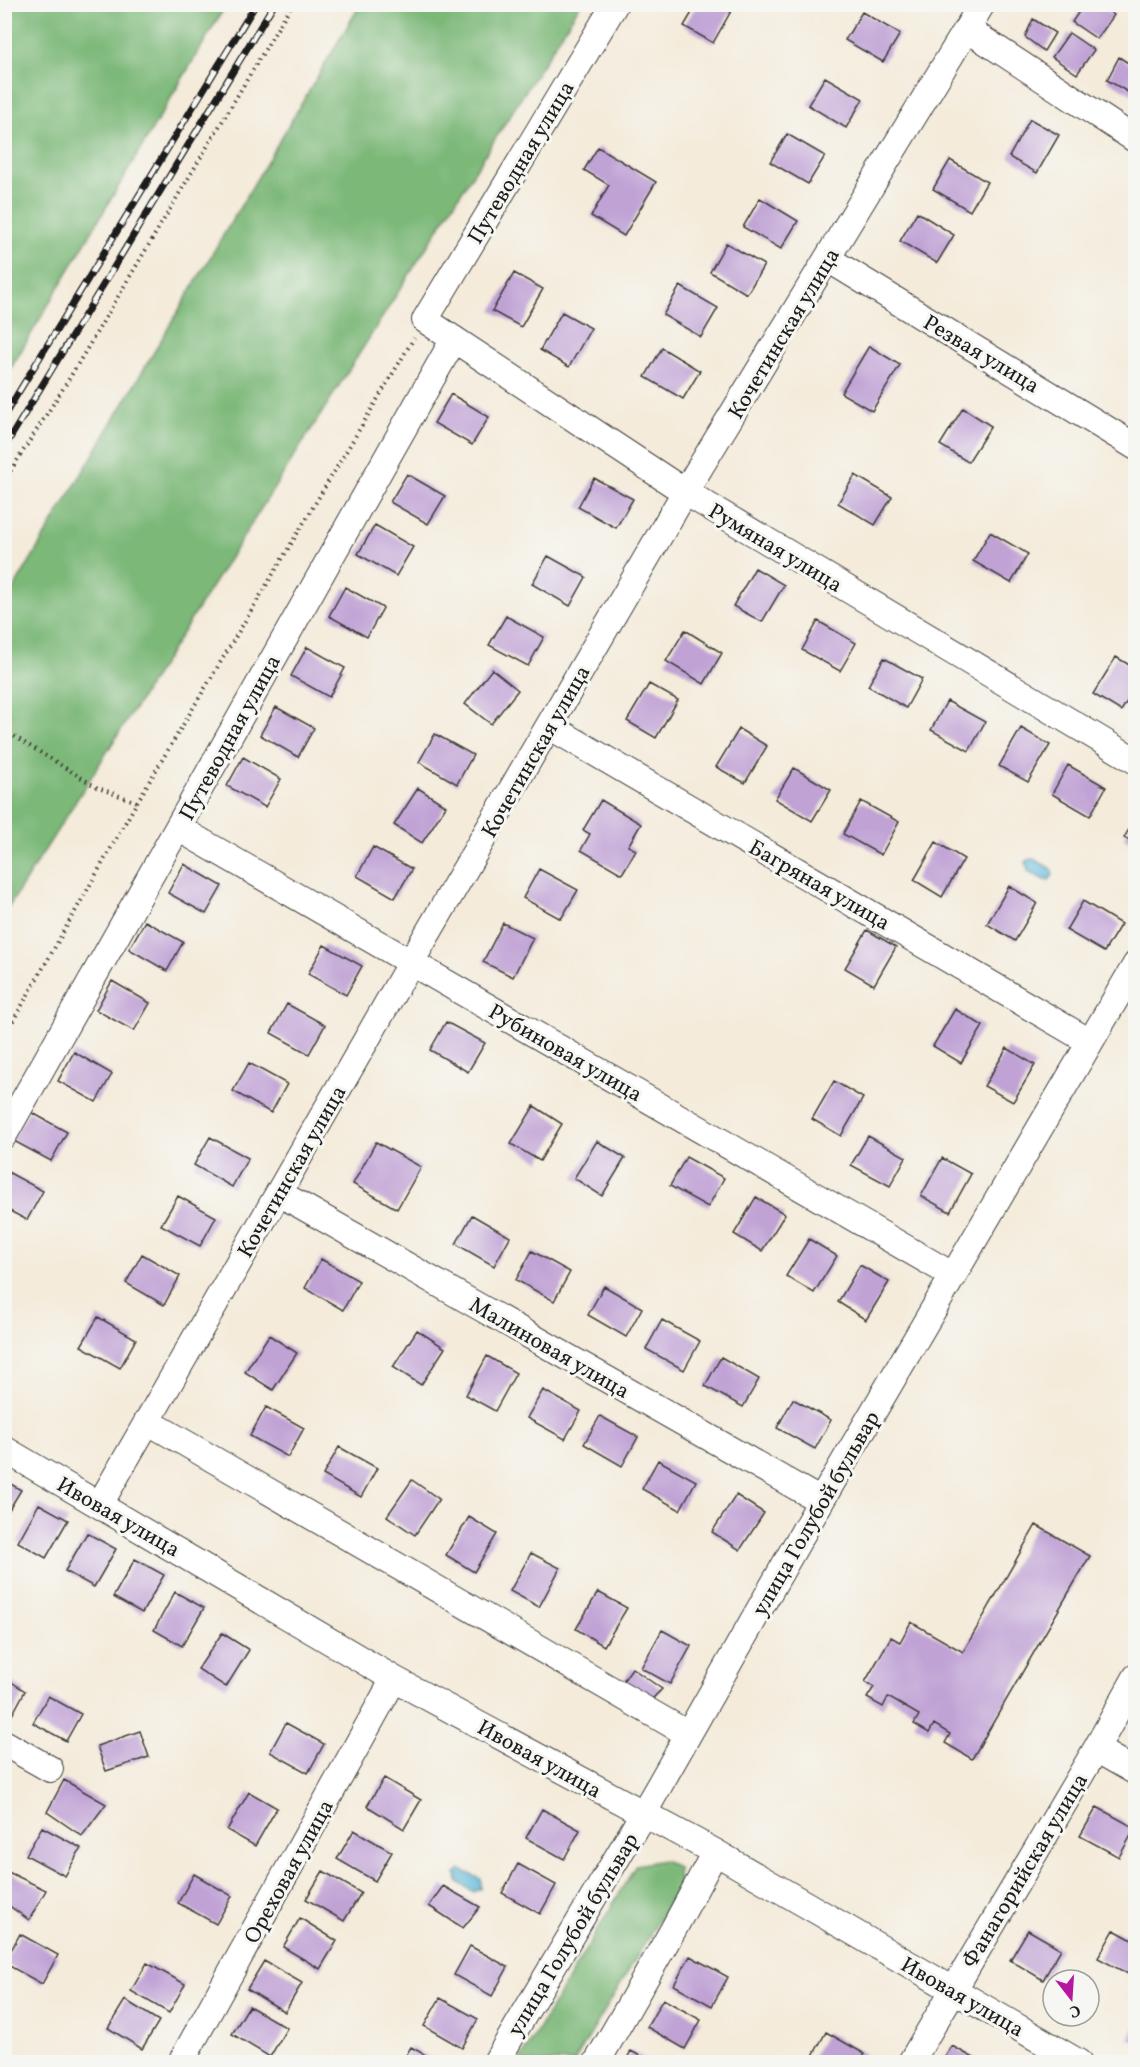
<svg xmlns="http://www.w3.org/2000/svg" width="1140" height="2067" viewBox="0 0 1140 2067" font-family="Vollkorn,serif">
<rect width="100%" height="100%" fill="#f6f6f2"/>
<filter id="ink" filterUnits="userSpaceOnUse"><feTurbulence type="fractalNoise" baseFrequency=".0167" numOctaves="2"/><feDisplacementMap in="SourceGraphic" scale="12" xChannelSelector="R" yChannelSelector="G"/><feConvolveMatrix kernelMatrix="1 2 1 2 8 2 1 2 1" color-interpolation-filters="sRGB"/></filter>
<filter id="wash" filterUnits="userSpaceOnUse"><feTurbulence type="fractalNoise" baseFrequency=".008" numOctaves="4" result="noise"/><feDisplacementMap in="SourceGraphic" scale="24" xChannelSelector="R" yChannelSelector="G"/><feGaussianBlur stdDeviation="1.35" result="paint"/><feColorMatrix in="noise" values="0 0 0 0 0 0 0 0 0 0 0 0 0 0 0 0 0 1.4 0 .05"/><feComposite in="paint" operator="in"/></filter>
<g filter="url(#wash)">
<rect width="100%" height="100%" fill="#f4ebda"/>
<path fill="#7bb878" stroke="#4c6a4a" stroke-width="1.5" d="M5,4L226,5L5,378L4,5Z
M360,5H580L5,913V603Z
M664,1860L678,1868L679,1886L574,2062H519L636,1865Z"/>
<path fill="#5bb7d9" stroke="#3c6a7a" stroke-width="1.5" d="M1031,858L1051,868L1053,875L1049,880H1044L1028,871L1026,862Z
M461,1870L481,1879V1889L474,1892L458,1882L456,1874Z"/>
<g id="blocks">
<path fill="#c0a2d5" d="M697,4H735L713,43L684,26Z
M1084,4H1098L1114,15L1097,39L1072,22Z
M862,12L900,34L883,62L845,40Z
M1033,19L1055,33L1044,51L1025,37Z
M1069,33L1094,50L1077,74L1052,57Z
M1119,57L1136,68V92L1133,95L1107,80Z
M825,77L863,99L846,128L808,105Z
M1030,119L1059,135L1037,173L1009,157Z
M787,134L825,156L808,184L770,162Z
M598,147L656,182L624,236L591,216L609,185L584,170Z
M950,160L987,182L970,211L933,189Z
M760,198L798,221L781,249L743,227Z
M917,212L954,235L937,263L900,241Z
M726,243L764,265L747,294L710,272Z
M514,273L543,289L521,327L492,311Z
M680,286L718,308L701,337L663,315Z
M562,312L591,328L569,367L540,350Z
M869,346L900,365L872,411L841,393Z
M662,348L700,371L683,399L645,377Z
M451,394L489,417L472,445L434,423Z
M963,408L991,426L968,462L940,445Z
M407,474L445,496L428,524L390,502Z
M855,475L892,497L875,525L838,503Z
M594,478L633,499L616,528L578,507Z
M375,525L413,547L396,576L358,554Z
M990,532L1028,554L1011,583L973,561Z
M1136,540V553L1130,549Z
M548,556L586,577L570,606L532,584Z
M755,568L784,585L762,622L733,606Z
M345,587L383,608L367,637L329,616Z
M506,616L544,637L528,666L489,645Z
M818,621L856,643L840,671L802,650Z
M685,630L722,653L704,684L666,661Z
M307,647L345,668L329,697L291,676Z
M1116,657L1136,669V687L1121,711L1093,694Z
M884,658L922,679L906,708L868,686Z
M492,669L518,690L491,724L465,704Z
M649,684L678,700L656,738L627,721Z
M947,701L985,722L969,751L931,730Z
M276,707L314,728L298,757L260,735Z
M1021,728L1050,745L1028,782L999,766Z
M739,729L767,746L745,783L716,767Z
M435,734L473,755L457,784L419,762Z
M243,757L281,779L265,807L227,786Z
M1068,765L1106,787L1090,816L1052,794Z
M794,768L831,790L812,821L775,799Z
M418,788L446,806L422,843L394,825Z
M601,800L641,824L628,846L636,850L622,874L581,850L590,834L583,830Z
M861,801L899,822L881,855L843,834Z
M1136,817V844L1124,838Z
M936,842L964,859L942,897L914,880Z
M373,847L412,869L395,898L357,876Z
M184,864L222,886L206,914L168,893Z
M539,869L578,890L561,919L523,898Z
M1009,886L1037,903L1015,941L987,924Z
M1083,901L1121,924L1104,952L1066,930Z
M145,921L183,942L167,971L129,949Z
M503,923L533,938L513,977L483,962Z
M867,930L896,947L874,985L845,968Z
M324,945L362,966L346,995L308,974Z
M112,981L150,1003L134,1031L96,1010Z
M287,1004L325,1025L309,1054L271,1033Z
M955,1009L983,1026L961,1063L933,1046Z
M446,1022L485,1043L468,1072L430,1050Z
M1007,1048L1035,1065L1013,1102L984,1086Z
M74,1052L112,1074L96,1102L58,1081Z
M249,1063L287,1084L271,1113L233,1091Z
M834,1081L863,1098L841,1136L812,1119Z
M534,1106L562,1124L540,1161L511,1144Z
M29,1111L67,1132L51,1161L12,1140Z
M868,1136L906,1157L890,1186L851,1165Z
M210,1137L248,1158L232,1187L194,1165Z
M597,1141L625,1158L602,1196L574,1178Z
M376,1142L421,1167L397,1209L353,1184Z
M686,1157L724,1178L708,1207L670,1186Z
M942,1158L971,1174L950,1212L921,1196Z
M4,1170L43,1191L27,1220L4,1208Z
M178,1196L216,1217L200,1246L161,1225Z
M756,1197L785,1214L762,1251L734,1234Z
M472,1215L510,1237L494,1266L456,1244Z
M809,1239L837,1256L814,1293L786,1276Z
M532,1251L570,1272L554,1301L516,1280Z
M142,1254L180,1276L164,1305L126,1283Z
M321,1259L359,1281L343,1310L305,1288Z
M860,1265L889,1282L866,1320L838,1302Z
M604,1286L642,1308L626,1337L588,1315Z
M98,1317L136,1339L120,1368L81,1346Z
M662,1320L700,1341L684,1370L646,1349Z
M417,1330L445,1348L421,1385L393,1367Z
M269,1335L297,1353L273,1390L245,1372Z
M487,1356L516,1373L495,1411L466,1395Z
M721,1357L759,1379L743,1407L705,1386Z
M543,1390L581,1411L565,1439L527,1418Z
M793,1399L831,1420L815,1449L777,1428Z
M266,1407L304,1428L288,1457L250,1436Z
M600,1416L638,1437L622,1466L584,1444Z
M339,1447L377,1468L361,1497L323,1475Z
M658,1460L696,1481L680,1510L642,1489Z
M4,1480L21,1490L4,1518Z
M412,1480L439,1499L415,1535L387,1516Z
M736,1495L764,1513L740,1550L712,1532Z
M39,1504L68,1520L46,1558L18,1542Z
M469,1517L497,1534L474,1572L446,1555Z
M1036,1525L1090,1556L972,1759L945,1743L950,1734L934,1724L929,1733L914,1724L919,1715L888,1697L883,1707L867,1698L874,1687L865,1682L891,1637L900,1642L911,1622L963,1652Z
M87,1533L116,1549L94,1587L65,1571Z
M531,1553L560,1568L539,1607L510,1591Z
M135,1559L164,1575L142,1613L113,1597Z
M175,1592L204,1608L182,1646L154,1630Z
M598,1592L627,1608L604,1646L576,1629Z
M662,1630L691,1646L670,1684L641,1668Z
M222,1633L249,1650L226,1687L198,1669Z
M632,1668L662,1689L651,1700L621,1684Z
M4,1677L25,1691L4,1730Z
M48,1696L81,1714L66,1741L33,1723Z
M286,1723L324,1744L308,1773L270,1752Z
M140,1731L149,1757L106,1771L97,1746Z
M384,1778L421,1800L404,1829L367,1806Z
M64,1780L106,1804L82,1836L47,1812Z
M249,1792L277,1808L255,1846L227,1830Z
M1097,1807L1135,1828L1119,1857L1080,1836Z
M542,1809L580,1830L564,1859L526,1838Z
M42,1827L81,1848L65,1876L26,1855Z
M354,1830L392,1852L375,1881L337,1859Z
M518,1864L556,1885L540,1914L502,1893Z
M4,1870L46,1890L29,1920L4,1902Z
M323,1871L361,1893L344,1921L306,1899Z
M194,1874L232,1896L216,1924L178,1903Z
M443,1886L480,1907L463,1928L429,1906Z
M300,1918L337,1941L320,1969L283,1947Z
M1028,1930L1061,1949L1043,1980L1010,1960Z
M1114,1930L1136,1942V1974L1134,1977L1098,1958Z
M20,1934L58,1955L42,1984L4,1963Z
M470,1946L508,1967L492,1996L454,1975Z
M690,1956L728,1977L712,2006L674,1985Z
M264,1961L302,1983L285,2012L247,1989Z
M147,1963L185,1984L169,2013L131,1991Z
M440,1998L478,2019L462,2048L424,2026Z
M663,1999L701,2020L685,2049L647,2027Z
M125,2000L159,2021L142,2049L108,2028Z
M249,2006L287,2028L270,2057L232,2034Z
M1136,2026V2043L1128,2039Z
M826,2032L865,2054L860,2062L810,2061Z
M952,2046L981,2062H942Z
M411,2047L438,2062H402Z
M631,2051L651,2062H625Z"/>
</g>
</g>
<g filter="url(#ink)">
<use href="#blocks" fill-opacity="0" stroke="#3c3b38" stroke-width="1.5"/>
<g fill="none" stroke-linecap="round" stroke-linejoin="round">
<g stroke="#3c3b38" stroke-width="28">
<path id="minor" d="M615,4L425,320L685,492L1136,761
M967,29L1136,140
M828,259L1136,447
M549,726L1090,1042
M178,828L954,1276
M4,1135L454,339
M279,1193L821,1501
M147,1421L688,1734
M4,1449L394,1679L715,1852L1078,2062
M100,1504L411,962L685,492L982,4
M4,1743L50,1769
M1096,1749L1136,1772
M181,2062L394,1679
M496,2062L643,1814L821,1501L1136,964
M597,2062L673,1930L715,1852
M911,2062L1096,1749L1136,1677"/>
</g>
<path stroke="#3c3b38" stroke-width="4" stroke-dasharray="1.5 4.5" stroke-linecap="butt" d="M4,481L66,384L292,4
M4,730L98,788L137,802
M4,1037L137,802L414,338"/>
<use href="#minor" stroke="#fff" stroke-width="26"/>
<g stroke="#1c1c1c" stroke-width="7">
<path id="rail" d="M4,416L256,4
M4,448L274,4"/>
</g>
<use href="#rail" stroke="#f6f6f2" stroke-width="4.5" stroke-dasharray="14" stroke-linecap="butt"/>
</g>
</g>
<g text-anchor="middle" stroke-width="6" stroke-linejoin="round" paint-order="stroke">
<g font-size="22" fill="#1c1c1c" stroke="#f6f6f2">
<text transform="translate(520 162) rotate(-59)" y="8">Путеводная улица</text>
<text transform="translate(783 333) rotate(-59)" y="8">Кочетинская улица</text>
<text transform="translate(982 353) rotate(31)" y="8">Резвая улица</text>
<text transform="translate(776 547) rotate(31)" y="8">Румяная улица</text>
<text transform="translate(229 737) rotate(-61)" y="8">Путеводная улица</text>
<text transform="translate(535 751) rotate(-60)" y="8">Кочетинская улица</text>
<text transform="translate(820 884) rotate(30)" y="8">Багряная улица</text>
<text transform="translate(566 1052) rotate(30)" y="8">Рубиновая улица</text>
<text transform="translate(291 1171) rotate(-60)" y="8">Кочетинская улица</text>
<text transform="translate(550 1347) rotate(30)" y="8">Малиновая улица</text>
<text transform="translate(815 1513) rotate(-60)" y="8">улица Голубой бульвар</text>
<text transform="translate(119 1516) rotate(30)" y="8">Ивовая улица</text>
<text transform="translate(540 1758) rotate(29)" y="8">Ивовая улица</text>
<text transform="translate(1024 1870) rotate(-59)" y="8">Фанагорийская улица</text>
<text transform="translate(288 1871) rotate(-61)" y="8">Ореховая улица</text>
<text transform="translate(572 1934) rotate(-59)" y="8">улица Голубой бульвар</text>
<text transform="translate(963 1996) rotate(30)" y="8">Ивовая улица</text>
</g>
</g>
<rect width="1140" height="2067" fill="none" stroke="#f6f6f2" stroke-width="24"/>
<g transform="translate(1071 1998) rotate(163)"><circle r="28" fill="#f6f6f2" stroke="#9f9f9c" stroke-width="1.5"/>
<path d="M0-4.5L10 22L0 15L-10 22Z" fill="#b5179e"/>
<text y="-9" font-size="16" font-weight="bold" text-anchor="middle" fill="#1c1c1c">С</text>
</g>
</svg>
